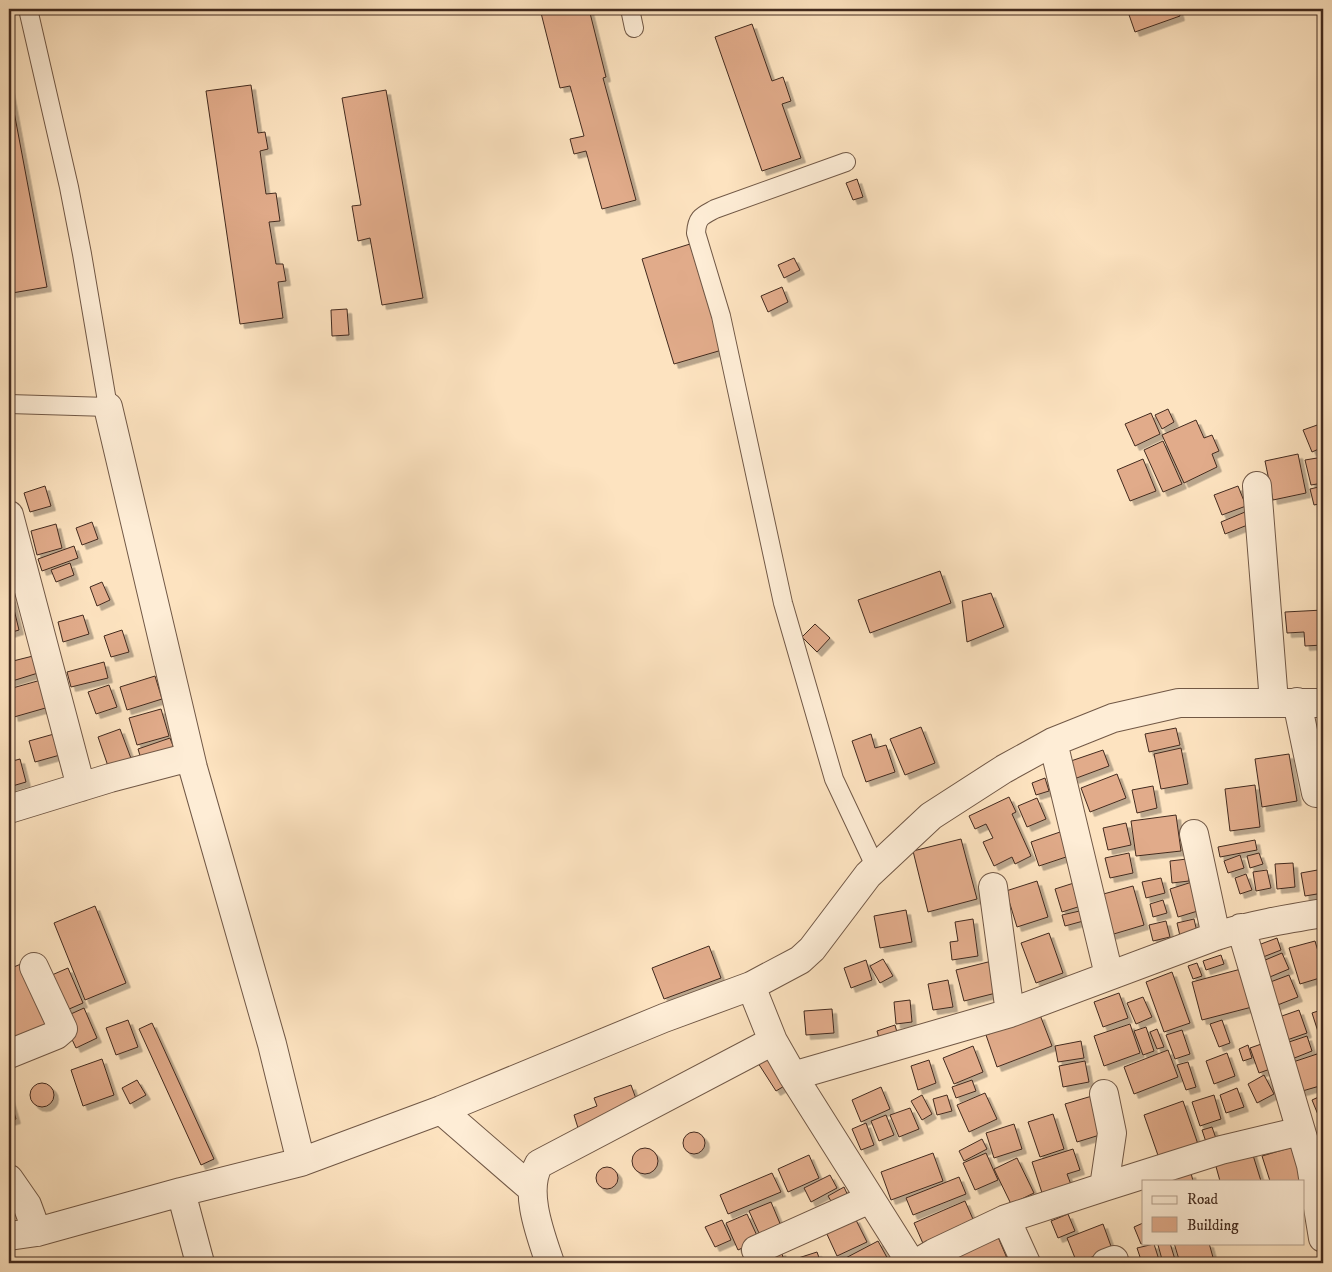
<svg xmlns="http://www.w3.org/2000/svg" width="1332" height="1272" viewBox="0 0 1332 1272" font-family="'IM FELL DW Pica',serif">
<defs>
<filter id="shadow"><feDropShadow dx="4.5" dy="4.5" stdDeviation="0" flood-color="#0004"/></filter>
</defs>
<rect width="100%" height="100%" fill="#fde3c0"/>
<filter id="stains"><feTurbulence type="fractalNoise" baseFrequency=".004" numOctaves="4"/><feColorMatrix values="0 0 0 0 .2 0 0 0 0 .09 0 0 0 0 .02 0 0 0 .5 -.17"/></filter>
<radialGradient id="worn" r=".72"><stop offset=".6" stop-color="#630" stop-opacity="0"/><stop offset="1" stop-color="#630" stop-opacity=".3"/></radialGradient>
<path fill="#e1ab8a" stroke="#422a1e" filter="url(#shadow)" d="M540,9H589L606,77L603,78L636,200L602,209L586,151L574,154L570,139L584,136L570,86L560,88Z
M1127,9H1178L1180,16L1135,32Z
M752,24L772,81L783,77L791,101L782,104L801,158L762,171L715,37Z
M9,85L47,287L12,293L9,275Z
M251,85L258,133L265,132L268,149L260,151L266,194L276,193L280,221L269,222L276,264H283L286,281L278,282L283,318L240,324L206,91Z
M386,90L423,298L382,305L370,238L358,241L352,206L361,205L342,98Z
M857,179L863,197L853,200L846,183Z
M690,244L722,350L674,364L642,259Z
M794,258L800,270L784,278L778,265Z
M782,287L788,302L768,312L761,296Z
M347,309L349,335L332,336L331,310Z
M1168,409L1174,422L1162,429L1155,415Z
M1151,413L1160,434L1135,446L1125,424Z
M1196,420L1204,438L1212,435L1219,451L1212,454L1217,467L1184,483L1162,435Z
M1323,423V447L1312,452L1303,430Z
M1163,441L1182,484L1163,492L1144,450Z
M1298,454L1306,493L1273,500L1265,461Z
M1323,457V483L1311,485L1305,460Z
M1143,459L1156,491L1130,501L1117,470Z
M45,486L51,506L30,512L24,493Z
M1238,486L1246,506L1222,515L1214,495Z
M1323,486V503L1314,505L1310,489Z
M1245,512L1250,524L1225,534L1221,522Z
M92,522L98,539L82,545L76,528Z
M56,524L62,548L37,555L31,531Z
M74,546L78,558L42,571L38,559Z
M70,563L74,575L56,582L51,570Z
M940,571L951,603L870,633L858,600Z
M102,582L110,600L97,606L90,587Z
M991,593L1004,627L967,642L962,601Z
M11,597L19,630L9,633V598Z
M1323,610V645L1305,646L1304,632L1287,633L1285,612Z
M83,615L89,634L63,642L58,622Z
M815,624L830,638L817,652L802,637Z
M122,630L129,652L111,657L104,636Z
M33,656L38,673L9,682V662Z
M104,662L108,678L71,687L67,672Z
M155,676L162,699L127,710L120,687Z
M41,680L49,707L14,717L9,698V689Z
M109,685L117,707L96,714L88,692Z
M161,709L169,736L137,745L129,718Z
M921,727L935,763L905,775L890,739Z
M1176,728L1180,745L1149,752L1145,734Z
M120,729L132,761L109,769L98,737Z
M54,734L60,755L35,762L29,741Z
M871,734L875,748L886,745L895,772L866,782L852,741Z
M170,738L175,751L142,762L138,749Z
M1181,748L1188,784L1161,789L1154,754Z
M1103,750L1109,766L1074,779L1068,762Z
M1289,754L1297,801L1262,807L1255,759Z
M20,759L26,782L9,787V762Z
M1117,774L1126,798L1090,812L1081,788Z
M1045,778L1049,791L1036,795L1032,783Z
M1255,785L1260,827L1230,831L1225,789Z
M1153,786L1157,808L1137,813L1132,790Z
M1009,797L1016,812L1012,814L1031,856L1015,864L1012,857L994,866L983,842L993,838L986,824L975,829L969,816Z
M1037,798L1046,819L1027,827L1018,806Z
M1176,815L1181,851L1136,856L1131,821Z
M1126,823L1131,845L1108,850L1103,828Z
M1063,831L1072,855L1039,866L1031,842Z
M961,839L977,899L928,912L913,851Z
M1255,840L1257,850L1220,857L1218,847Z
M1129,853L1133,873L1110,878L1105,858Z
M1259,853L1263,864L1250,868L1247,856Z
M1240,855L1244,868L1228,873L1224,861Z
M1187,859L1189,881L1172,883L1170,861Z
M1293,863L1295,887L1277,889L1275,864Z
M1323,869V893L1305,896L1301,873Z
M1267,870L1271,888L1256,891L1253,872Z
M1246,874L1252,890L1240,894L1235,878Z
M1161,878L1165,893L1146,898L1142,882Z
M1037,881L1048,917L1017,927L1006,891Z
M1077,882L1084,905L1062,912L1055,889Z
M1192,882L1201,910L1178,917L1170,889Z
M1133,886L1144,925L1107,936L1096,896Z
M1163,900L1167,913L1153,917L1150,904Z
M95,906L126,983L85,1000L54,923Z
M906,910L912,942L880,948L874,916Z
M1084,910L1087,920L1065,926L1062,915Z
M973,919L978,956L952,960L950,942L958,941L955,922Z
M1194,919L1197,932L1180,936L1177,923Z
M1166,921L1170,937L1153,941L1149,925Z
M1049,933L1063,973L1036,983L1021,943Z
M1277,938L1281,950L1258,959L1253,947Z
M1315,941L1323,968V977L1300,984L1289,948Z
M709,946L721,978L664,999L652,968Z
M1282,953L1289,969L1265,979L1258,963Z
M1221,955L1224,964L1206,970L1203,961Z
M883,959L893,976L880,983L870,966Z
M866,960L872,980L851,988L844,968Z
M28,961L56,1021L15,1039L9,1025V969Z
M992,961L1000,992L964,1001L956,970Z
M1197,963L1202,976L1193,979L1188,966Z
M68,968L83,1003L60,1013L45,978Z
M1241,969L1252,1007L1202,1020L1192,982Z
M1172,972L1190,1023L1164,1032L1146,982Z
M1289,975L1298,997L1275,1006L1265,984Z
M948,980L953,1007L933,1010L928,984Z
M1119,993L1128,1018L1103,1027L1094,1002Z
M1143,997L1152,1017L1136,1024L1127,1003Z
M910,1000L912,1022L896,1024L894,1002Z
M84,1008L97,1038L76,1048L62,1018Z
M832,1009L834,1033L806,1035L804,1011Z
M1299,1010L1307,1033L1287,1040L1279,1017Z
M1321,1010L1323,1016V1040L1321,1041L1312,1013Z
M1040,1015L1052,1046L997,1067L986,1035Z
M128,1020L138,1047L116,1055L106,1028Z
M1222,1020L1230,1043L1219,1047L1210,1024Z
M152,1023L214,1159L201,1165L139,1029Z
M1130,1024L1140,1053L1104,1066L1094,1036Z
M895,1025L898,1036L880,1042L877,1031Z
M1146,1027L1154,1051L1143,1055L1134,1031Z
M1157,1029L1164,1047L1157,1049L1150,1032Z
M1182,1030L1190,1054L1175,1059L1166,1035Z
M1307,1036L1312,1051L1292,1059L1286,1043Z
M1081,1041L1084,1058L1058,1062L1055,1046Z
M1267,1042L1276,1067L1259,1073L1250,1048Z
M1248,1045L1252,1058L1243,1061L1239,1049Z
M973,1046L983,1072L954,1084L943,1058Z
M1168,1050L1178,1077L1134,1094L1124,1067Z
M1323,1052V1085L1299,1092L1290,1063Z
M1227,1053L1235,1076L1214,1084L1206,1061Z
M768,1057L786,1085L776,1091L758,1063Z
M102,1059L114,1095L83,1106L71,1070Z
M929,1060L936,1083L918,1090L911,1066Z
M1085,1061L1089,1082L1063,1087L1059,1066Z
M1188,1062L1196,1087L1186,1090L1177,1065Z
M1264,1075L1274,1094L1257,1103L1248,1084Z
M137,1080L146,1095L130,1104L122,1088Z
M972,1080L976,1091L956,1098L952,1087Z
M30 1095a12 12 0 1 1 24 0a12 12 0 1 1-24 0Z
M631,1085L639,1107L578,1128L574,1115L597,1106L594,1098Z
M881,1087L890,1109L861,1122L852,1100Z
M1237,1088L1244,1107L1226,1113L1220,1095Z
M985,1093L997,1119L969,1132L957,1105Z
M9,1095L16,1119L9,1121Z
M922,1095L932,1114L922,1120L911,1101Z
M947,1095L952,1111L937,1115L933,1099Z
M1214,1095L1221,1119L1200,1126L1192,1102Z
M1323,1095V1127L1312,1100Z
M1092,1096L1103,1134L1077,1142L1065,1104Z
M1183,1101L1200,1150L1161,1164L1144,1115Z
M910,1108L919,1129L899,1137L890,1115Z
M1053,1114L1064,1149L1040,1157L1028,1122Z
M886,1115L894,1135L879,1141L871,1121Z
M866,1123L874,1145L861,1150L852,1129Z
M1014,1124L1022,1149L994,1158L986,1133Z
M1212,1127L1219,1147L1209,1151L1202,1130Z
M683 1143a11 11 0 1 1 22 0a11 11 0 1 1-22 0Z
M982,1139L987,1149L964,1161L959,1151Z
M1293,1147L1303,1181H1270L1262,1156Z
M632 1161a13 13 0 1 1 26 0a13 13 0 1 1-26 0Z
M1073,1149L1080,1170L1067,1174L1073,1190L1044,1199L1032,1162Z
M1252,1152L1261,1181H1220L1215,1163Z
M933,1153L943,1181L891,1200L881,1172Z
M986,1153L998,1180L975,1190L963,1163Z
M809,1155L819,1178L788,1192L778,1169Z
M1017,1158L1034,1193L1011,1204L994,1169Z
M596 1178a11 11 0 1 1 22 0a11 11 0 1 1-22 0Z
M772,1173L781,1192L728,1214L720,1195Z
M1191,1173L1193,1181H1166Z
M830,1175L837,1188L811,1202L804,1188Z
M959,1177L966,1194L913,1215L906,1198Z
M844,1187L850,1200L835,1208L828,1196Z
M965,1201L976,1226L925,1248L914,1223Z
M771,1202L784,1233L763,1242L749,1211Z
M747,1214L759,1240L738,1250L726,1223Z
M1068,1214L1075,1231L1058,1238L1051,1221Z
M855,1218L867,1242L837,1256L826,1232Z
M722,1220L731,1240L715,1247L705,1227Z
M1143,1223V1243L1141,1244L1134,1227Z
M1103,1224L1112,1249L1077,1263L1067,1238Z
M998,1237L1009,1263H934Z
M878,1241L890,1263H838V1262Z
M1163,1243H1170L1176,1263H1163L1158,1245Z
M1174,1243H1209L1214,1261L1205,1263H1180Z
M1154,1244L1160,1263H1142L1137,1248Z
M781,1251L785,1263H766L764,1257Z
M817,1252L821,1263H793L792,1260Z"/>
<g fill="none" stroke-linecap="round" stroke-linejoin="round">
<g stroke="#715846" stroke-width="20">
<path id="service" d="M630,9L634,28
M846,162L715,209C702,216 697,217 696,233L721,316L783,603L834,779L876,868
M9,404L108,407L82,254L69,187L28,9"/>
</g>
<g stroke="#715846" stroke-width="30">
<path id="minor" d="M108,407L193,768L272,1044L301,1162
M1257,486L1274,702
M9,515L81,787
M1297,702L1316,793
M1053,742L1109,975
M9,809L110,778L190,757
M1194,834L1216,936
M993,887L1010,1013
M1241,928L1311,1165L1323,1238
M751,986L773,1041L793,1076L911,1263
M9,1054L56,1035L63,1029L34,967
M793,1076L1010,1013L1216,936C1251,925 1287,919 1323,913
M441,1110L531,1188
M9,1179L27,1205L37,1232
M1104,1187L1112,1133L1104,1094
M181,1192L200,1263
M1006,1219L1026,1263
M9,1236L37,1232L181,1192L301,1162L441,1110L664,1018L751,986L800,960L812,949L868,875L931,816L1004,769L1053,742L1113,718L1179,703H1323
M756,1250L870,1199
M550,1263C541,1236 523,1191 539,1164L773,1041
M917,1263L934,1253L1006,1219L1104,1187L1221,1150L1301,1131
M1106,1263L1114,1260"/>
</g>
<use href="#service" stroke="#feedd6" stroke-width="18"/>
<use href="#minor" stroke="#feedd6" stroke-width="28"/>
</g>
<rect width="1332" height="1272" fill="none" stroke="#fde3c0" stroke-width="30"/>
<rect x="10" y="10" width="1312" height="1252" fill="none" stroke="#422a1e" stroke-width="2.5"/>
<rect x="15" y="15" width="1302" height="1242" fill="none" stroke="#422a1e"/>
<rect x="1142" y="1180" width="162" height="65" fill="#feedd6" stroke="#b39f8c"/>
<rect x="1152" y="1196" width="25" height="8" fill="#feedd6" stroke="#b39f8c"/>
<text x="1187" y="1204" font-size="15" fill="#422a1e">Road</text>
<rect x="1152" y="1217" width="25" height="15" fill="#e1ab8a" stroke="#b39f8c"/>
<text x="1187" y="1230" font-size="15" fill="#422a1e">Building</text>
<rect width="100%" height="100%" filter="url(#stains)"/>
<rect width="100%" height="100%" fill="url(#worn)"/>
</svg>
